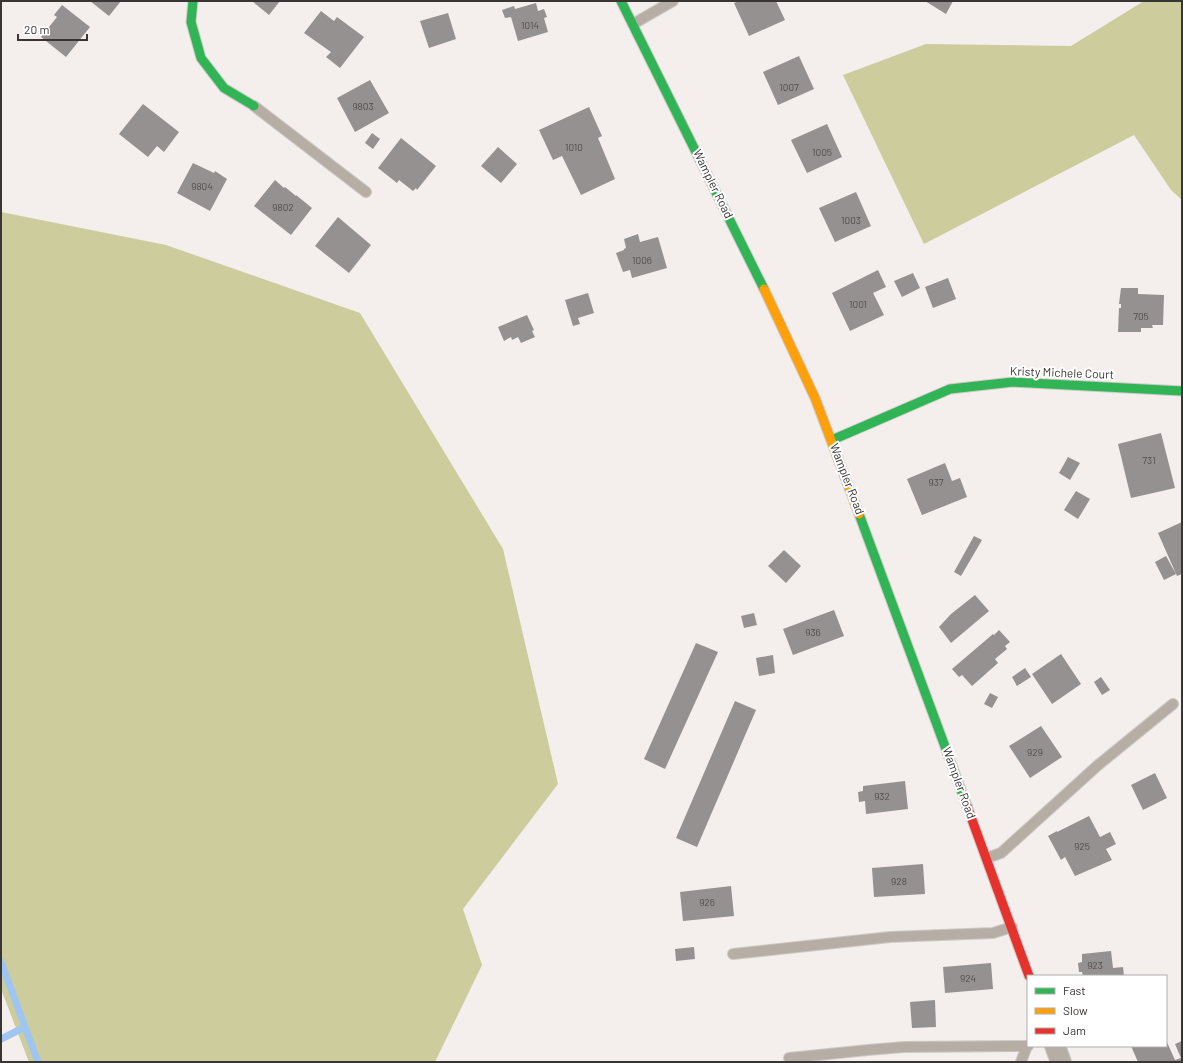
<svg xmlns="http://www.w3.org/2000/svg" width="1183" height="1063" viewBox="0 0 1183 1063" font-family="Barlow,sans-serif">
<rect width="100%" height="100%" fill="#f4eeec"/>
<path fill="#cccc9d" d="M1144,1H1182V200L1171,190L1134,135L924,244L843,75L926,44L1071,46Z
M1,212L166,245L360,313L503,549L558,784L463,909L482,965L435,1062H29L1,989Z"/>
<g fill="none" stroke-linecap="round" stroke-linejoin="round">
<path stroke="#9fc5f1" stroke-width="7" d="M1,962L38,1062
M1,1039L25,1027"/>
</g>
<path fill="#959191" d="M90,1H121L109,16Z
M252,1H280L269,15Z
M739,1H776L785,20L749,36L734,3Z
M925,1H953L946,14Z
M536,3L538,11L544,9L547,17L544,18L548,32L518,41L511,17L505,18L502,10L514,6L515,9Z
M62,5L90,27L66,57L41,37L57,17L54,15Z
M321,11L334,21L337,17L364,37L340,68L326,57L331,52L304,33Z
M448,13L456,39L429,48L420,21Z
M799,56L814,89L778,105L763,72Z
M370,80L389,113L355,132L337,98Z
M143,104L179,132L164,152L157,146L148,157L119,134Z
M589,107L602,136L598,138L615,179L581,195L562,156L553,160L539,130Z
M827,124L842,157L807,173L791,140Z
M372,133L380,139L373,149L365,143Z
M401,138L436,166L417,190L416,188L413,191L399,180L397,183L378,168Z
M498,147L517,164L501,183L481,166Z
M193,163L214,173L215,171L227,179L210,211L177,193Z
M275,180L284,188L285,187L296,196V195L312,208L291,235L254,206Z
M856,192L871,226L835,242L819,208Z
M338,217L371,245L349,273L315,246Z
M638,234L640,242L658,237L667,268L632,278L630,270L623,272L616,253L624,250V249L626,248L624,239Z
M878,270L886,287L873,293L884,315L850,331L832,293Z
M913,273L920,288L902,297L894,281Z
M948,278L956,299L933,308L925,287Z
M1121,288H1138V294L1164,295L1163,325H1152L1153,328H1141V332H1118L1119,308H1121V304H1119Z
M588,293L594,313L578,318L580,324L573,326L565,300Z
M527,315L534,330L532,331L535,337L521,343L518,337L512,340L511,337L504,341L498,327Z
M1161,433L1175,488L1131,498L1118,444Z
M1068,457L1080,463L1070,480L1059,473Z
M945,463L952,481L960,478L967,497L922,515L907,479Z
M1076,491L1090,499L1078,519L1064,510Z
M1182,522V574L1177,576L1158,533Z
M974,536L982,540L961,576L954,572Z
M784,550L801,566L786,583L768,566Z
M1166,556L1176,574L1164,580L1155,562Z
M975,595L989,611L951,643L939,627L951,614Z
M834,610L844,636L793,655L783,629Z
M754,613L757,625L744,628L741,616Z
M999,630L1010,642L1005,646L1007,649L995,659L998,663L972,686L962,675L959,677L952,669L993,634L994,635Z
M696,643L718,652L665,769L644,759Z
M1061,654L1081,684L1052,704L1032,674Z
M773,655L775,673L759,676L756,658Z
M1025,668L1031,677L1017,686L1012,677Z
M1101,677L1110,690L1102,695L1094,682Z
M990,693L998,697L992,708L984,704Z
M735,701L756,710L697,847L676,838Z
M1041,726L1062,757L1030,778L1009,746Z
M1155,773L1167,798L1143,810L1131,785Z
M905,781L908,809L866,814L865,801L859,802L858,792L863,791V786Z
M1089,816L1100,837L1110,832L1116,844L1106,849L1112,860L1075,876L1065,857L1061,860L1048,836L1057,831V832Z
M923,864L925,894L874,897L872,868Z
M731,886L734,916L683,921L680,892Z
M694,947L695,959L676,961L675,949Z
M1111,951L1113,968L1123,967L1124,976H1083L1082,972H1079L1078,963L1082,962V954Z
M991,963L993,989L945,993L943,967Z
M935,1000L936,1027L912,1028L910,1002Z
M1166,1040L1175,1060L1181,1058L1175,1044L1182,1041V1062H1138L1131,1046H1166Z"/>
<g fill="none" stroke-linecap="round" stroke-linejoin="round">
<g stroke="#cecac8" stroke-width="12">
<path id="lane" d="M633,24L673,1
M254,106L366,192
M987,858L1001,853L1097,766L1173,704
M733,954L890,937L993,933L1012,927
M789,1058L868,1050L904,1047L1028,1046
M1021,1062L1027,1046"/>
</g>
<g stroke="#cecac8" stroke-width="22">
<path id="street" d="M1055,1046L1061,1062"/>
</g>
<g stroke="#cecac8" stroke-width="11">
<path id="fast" d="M193,1L191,22L201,58L224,88L254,106
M621,1L764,289
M832,440L950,389L1013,382L1182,391
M859,514L967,806"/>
</g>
<g stroke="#cecac8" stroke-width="11">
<path id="slow" d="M764,289L815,398L859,514"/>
</g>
<g stroke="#cecac8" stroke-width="11">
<path id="jam" d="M967,806L1029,976"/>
</g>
<use href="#lane" stroke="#b6ada5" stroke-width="10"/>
<use href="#street" stroke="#b6ada5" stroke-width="20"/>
<use href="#fast" stroke="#30b455" stroke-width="9"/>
<use href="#slow" stroke="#ff9f0a" stroke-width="9"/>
<use href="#jam" stroke="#e5322d" stroke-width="9"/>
</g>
<g text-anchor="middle" stroke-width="4" stroke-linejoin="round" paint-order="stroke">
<g font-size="10" fill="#504c4b">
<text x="530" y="29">1014</text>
<text x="789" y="91">1007</text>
<text x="363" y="110">9803</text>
<text x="574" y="151">1010</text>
<text x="822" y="156">1005</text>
<text x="202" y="190">9804</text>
<text x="283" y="211">9802</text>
<text x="851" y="224">1003</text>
<text x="642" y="264">1006</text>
<text x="858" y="308">1001</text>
<text x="1141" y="320">705</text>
<text x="1149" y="464">731</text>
<text x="936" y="486">937</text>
<text x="813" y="636">936</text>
<text x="1035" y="756">929</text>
<text x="882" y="800">932</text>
<text x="1082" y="850">925</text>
<text x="899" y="885">928</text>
<text x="707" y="906">926</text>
<text x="1095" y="969">923</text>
<text x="968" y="982">924</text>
</g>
<g font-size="12" fill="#393534" stroke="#fff">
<text transform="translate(713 184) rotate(64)" y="4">Wampler Road</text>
<text transform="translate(1062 373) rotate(2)" y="4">Kristy Michele Court</text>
<text transform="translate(847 479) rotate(69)" y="4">Wampler Road</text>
<text transform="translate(959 783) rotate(70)" y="4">Wampler Road</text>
</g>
</g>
<rect width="1183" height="1063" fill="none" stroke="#393534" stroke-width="4"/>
<rect x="1027" y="975" width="140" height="72" fill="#ffffff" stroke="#b0aeae"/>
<rect x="1035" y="988" width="20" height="6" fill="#30b455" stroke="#b0aeae"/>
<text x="1063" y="995" font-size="12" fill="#393534">Fast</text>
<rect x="1035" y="1008" width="20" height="6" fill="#ff9f0a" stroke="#b0aeae"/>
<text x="1063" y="1015" font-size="12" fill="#393534">Slow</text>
<rect x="1035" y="1028" width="20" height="6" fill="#e5322d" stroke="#b0aeae"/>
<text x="1063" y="1035" font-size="12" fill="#393534">Jam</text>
<path d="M18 34v6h69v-6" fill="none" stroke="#393534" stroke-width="2"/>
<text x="24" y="34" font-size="12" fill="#393534" stroke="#ffffff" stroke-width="3" paint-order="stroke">20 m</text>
</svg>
